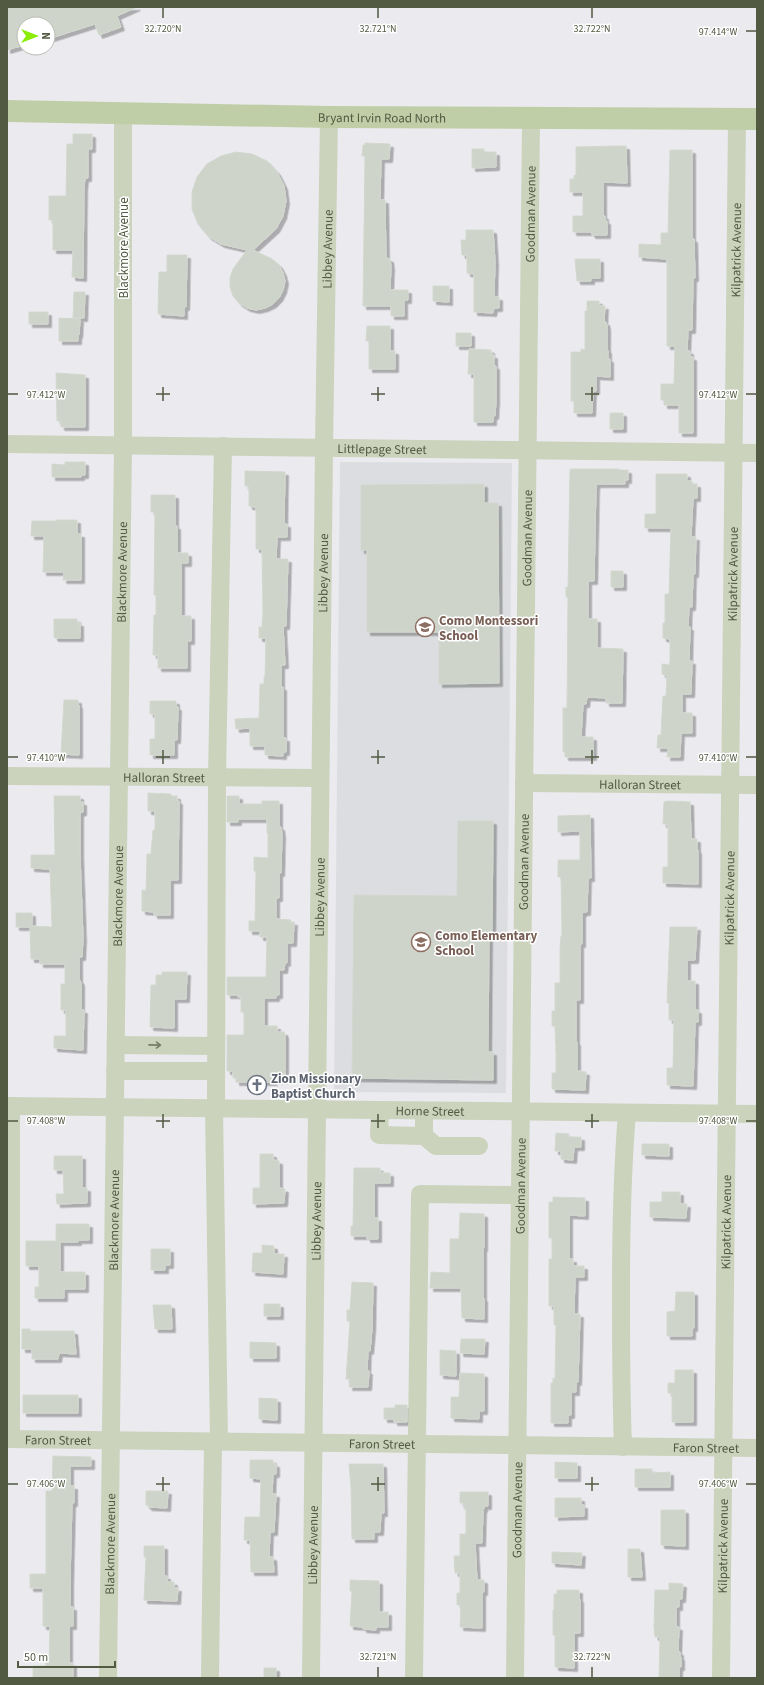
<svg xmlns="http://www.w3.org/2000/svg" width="764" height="1685" viewBox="0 0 764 1685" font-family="'Source Sans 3',sans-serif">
<defs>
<filter id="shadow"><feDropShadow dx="3.5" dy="3.5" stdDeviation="0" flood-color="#0004"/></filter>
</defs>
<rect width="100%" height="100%" fill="#ebebef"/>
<path fill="#dcdde0" d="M340,462L512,463L506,1093L334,1092Z"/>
<path fill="#ced4c9" stroke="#d2d8ce" filter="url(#shadow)" d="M7,7H137L117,16L121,27L99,35L95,24L48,39V24H24V45L7,50Z
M73,134H92V149H88V178H85L84,187L83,278L72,277L73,250H53V220H49V196H66L67,144H73Z
M365,143L390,144L389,159H381L380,200H385L386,258L390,259L391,266L390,290H408V300H404V316H391V306H363L365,156H362L363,145H365Z
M614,146H626L627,183L603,182V216H605V221H607V235H592L591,232H573V216H583V192H570V179H574V175H576V147Z
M472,149H484V152H496V167L472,168Z
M670,150H692V239H694L695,278H693L692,330H688L687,351H690V357H693V433H679V405H664V400H661V384H674L675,346H667V259L639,257V244L661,245V233H668Z
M236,152L252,154L267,161L277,172L284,186L286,201L283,216L276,229L253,250L272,259L279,265L283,273L285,281L283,290L279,298L273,304L265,308L256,310L247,308L239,303L233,296L230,287V278L233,269L247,250L221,244L208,236L198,224L192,209V192L197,177L207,164L221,156Z
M466,230H493L495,262L494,297H499V308H494L493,313L474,312V274L467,273V255H462L461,240H466Z
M167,255H187L186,307H184V316L158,314L159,272H167Z
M575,259H600V278H591V281H577Z
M433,286H449V302L433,301Z
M74,292H85L84,318H73Z
M587,301H599V306H605L604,322H606L607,326V350H608V359H610V377L596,376V391H593L592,413H574V401H571V352H581V349L585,350V311H587Z
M29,312H48V324H29Z
M59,318L80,319L79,335H78V341H59Z
M367,326H390V351H395V369H369V341H366Z
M456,333H471V346H456Z
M469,349L491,350V355H494V366H496V401L495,416H493V422H474V374H468Z
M56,373L85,375V427H61V421H57Z
M610,413H623V429H610Z
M65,462H85V475H81V477H52V464L65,465Z
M570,469H619V470H628V480H625V484H597L596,486L594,581H588V619H597V648L623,649L622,703H606V698L587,697L586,704H583L581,737H593V757H565V752H563V708H567L568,597H566V587L568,588Z
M245,471L285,472L284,524H287V537H277L276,559H288L286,626H283L285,665H281V687H283V738H286V752H283V756L265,755V746H250V728L236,729L235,719L259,718L260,684H264V677H265L266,638H259V627H262L263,613L262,549H256V507L249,506V486H245Z
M656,474H687V481H692V484H697V498H693L691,537H696L695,574H693L692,607H689L688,627H690L689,661H692L691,694H682V713H692V733H681L680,757H667L668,748H657L658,735H661L663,696H666L667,675L662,674V664L669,665L670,662V639L663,638V623H665V594H669L671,528H645V514H656Z
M484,484V503H498L499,683L439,684V632H367V550H361V485Z
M151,495H175V526H177V553H188V563H181V616H191V641H187V668H158V655H153L154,615H156V595H154L155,512H151Z
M56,520H77V534H81V580H63L64,572H43L44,536H31L32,521H56Z
M611,571H623V587H611Z
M54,619H77V623H80V638H55L54,637Z
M64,700H78V705H79V755L61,754Z
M150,701H176V707H178L177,740H174V755H150V739H155V714H150Z
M148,793L171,794V796H177V801H179L178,880H170V915H154V912L142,911V890L146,891L147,854H151L153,830H155V811H148Z
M54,796H80V802H83V812L80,813V855L83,938L82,957H79V980H80L81,983V1010H84L83,1050L54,1048V1036H66V1010H61V984H65V964H40V959H31L30,927H16V913H32V926L52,927L50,869L31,868V855H55Z
M227,796H239V804H262V801H279V827H281L282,834L281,873H279V898H276V919L291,920L290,922H294L293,943H287V963L285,962L284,970H279V995H276V998H264V1026H277V1032H284L285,1035V1080H274V1082H236V1078H233V1071H227V1035H244V1012H241V997H238V995H227V977H266L267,937H260V931H249V921H255L256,871H254V857L268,858V833H267V819H238V822H227Z
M668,801L690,802L691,839H697V850H698V884L663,883V867H668V824H663L664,802Z
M590,815L591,878H588L587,912H584L582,914V944H580V1000H576V1042H577V1071L586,1072L585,1090L552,1089V1073H556V1053L555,1026H552V1011H555V983H560V948L561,936H562L561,877H558V860H580V831L558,832V816Z
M458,821H493L492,936H489L488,1052H493V1080L352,1078L354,895L457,896Z
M670,927H697L695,960H687V981H695V1010H698V1022H695L693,1086L667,1085V1068H673L674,1020H669V1003H667Z
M162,972H187L186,999H174V1028L150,1027L151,985H156V975H162Z
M556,1133L569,1134V1137H581V1147H574L573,1160L561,1159V1151H555Z
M642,1144H669V1156L642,1155Z
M260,1154H273V1160L279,1161V1188L285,1189L284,1203L253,1204V1188H260Z
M54,1156H82V1188H87V1203L57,1204L56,1194H64L63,1170H54Z
M354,1168H380V1173H390V1183H374V1218H378V1239H367V1236H351V1226H353Z
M662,1192H680V1204H687L686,1218L650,1217V1202H662Z
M553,1197L585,1198V1216L569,1215V1259H573V1266H584V1277H575L574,1314H580L578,1382H576V1392H571V1415H568V1423H551V1383H553V1378L555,1379L556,1325H554V1306H549V1259H552V1238H549V1202H553Z
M460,1213L484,1214V1248H483V1298H484V1319L462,1318L461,1288H430L431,1272L450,1273V1239H459Z
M57,1224H89V1240H78V1242H60V1272H85V1289H64V1298H35V1287H39V1266H26V1241H56V1225Z
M262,1245L274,1246V1254H284L283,1274L252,1272L253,1253H262Z
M151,1249H170V1265H165V1270H151Z
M352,1282L373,1283L372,1329L370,1351L368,1350L367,1371H369L368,1387H349L350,1379H346L350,1321H347V1310H350Z
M676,1292H694V1328H692V1336H667V1312L675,1311Z
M264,1304H280V1316H264Z
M153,1305H171L172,1329H155Z
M22,1329H30V1331H74L76,1354L59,1353L58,1359H32V1349H22Z
M461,1339H485L484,1354L460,1353Z
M250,1342L276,1343V1358H250Z
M440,1350L456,1351V1376L440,1375Z
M675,1370H693V1422H672V1393H668V1383H675Z
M460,1373L484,1374V1411H479V1419L451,1418V1397H459Z
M23,1395H78V1413H23Z
M259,1398L277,1399V1420L259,1419Z
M395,1405H407V1422H394V1419H384V1408H395Z
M53,1456L91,1457V1466H70V1486H74V1503H72L70,1581V1607H73V1626H69V1663H73V1678H33V1666H46V1662H49L50,1626H43V1588H30V1574H46V1491H52Z
M250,1460H273V1464H276V1474H273L272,1494H276L274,1532H270L269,1557H273L274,1572H251L250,1540H244L245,1517H260L261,1479L250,1478Z
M555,1462L577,1463V1478H555Z
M349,1464H383L384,1513H381L380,1532H374V1539H352L351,1487Z
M635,1469H652V1473L670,1472V1487H635Z
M146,1491H168L167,1508L148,1507V1505H146Z
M460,1492H488V1506H484V1509H483L482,1543H475L477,1580H484V1592H482V1628L460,1627L461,1605H457V1593H460V1573H455L454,1556H460V1534H466V1509H464V1503H460Z
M555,1498H581V1505H584V1516L555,1517Z
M661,1510H685V1546L661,1545Z
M144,1546H164V1576H167V1582H174V1588H178L177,1601L144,1600L146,1557H144Z
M628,1549H640L642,1577H628Z
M552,1552L582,1553L581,1565L552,1563Z
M350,1580L379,1581V1612H388V1627H376V1630L363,1629V1627L350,1626L352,1591H350Z
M669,1583L683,1584L682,1599H679V1607H676V1627H679L678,1652H680V1657H681V1667H679V1678H659L660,1637H655L654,1627L655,1590H669Z
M557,1590H579V1599H580V1633H574V1668L555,1667V1635H553V1610H554V1594H557Z
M264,1668H276V1678H264Z"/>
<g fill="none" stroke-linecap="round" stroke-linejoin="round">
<g stroke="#cbd3bd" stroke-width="18">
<path id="s1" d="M7,444L757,453"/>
<path id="s2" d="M7,776L320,778"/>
<path id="s3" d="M524,783L757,785"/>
<path d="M116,1045L216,1046"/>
<path d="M115,1071H216"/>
<path id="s4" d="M7,1106L757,1114"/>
<path d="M214,1108L219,1442"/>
<path d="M216,1108L217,778L223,446"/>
<path d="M380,1110L379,1135L424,1136V1111"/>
<path d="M424,1136L436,1146H479"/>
<path id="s5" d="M7,1439L757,1448"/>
<path d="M11,1439V1106"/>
<path d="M623,1447C621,1395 621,1344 621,1292C621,1232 622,1172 627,1113"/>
<path id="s6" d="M108,1678L123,445V113"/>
<path d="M210,1678L213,1442"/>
<path id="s7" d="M311,1678L324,448L329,117"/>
<path d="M414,1678L420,1194L519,1195"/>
<path id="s8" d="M515,1678L531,118"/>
<path id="s9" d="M721,1678L737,118"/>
</g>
<path stroke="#c0cea7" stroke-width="22" id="s10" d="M7,111L329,117L757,119"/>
</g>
<defs><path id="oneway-shaft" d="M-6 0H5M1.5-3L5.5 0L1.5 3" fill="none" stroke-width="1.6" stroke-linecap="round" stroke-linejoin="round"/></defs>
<use stroke="#767e67" href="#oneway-shaft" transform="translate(155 1045) rotate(1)"/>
<path fill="none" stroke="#525a42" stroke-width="1.5" d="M163,8V18M378,8V18M592,8V18M746,31H756M163,387V401M378,387V401M592,387V401M8,394H18M156,394H170M371,394H385M585,394H599M746,394H756M163,750V764M378,750V764M592,750V764M8,757H18M156,757H170M371,757H385M585,757H599M746,757H756M163,1114V1128M378,1114V1128M592,1114V1128M8,1121H18M156,1121H170M371,1121H385M585,1121H599M746,1121H756M163,1477V1491M378,1477V1491M592,1477V1491M8,1484H18M156,1484H170M371,1484H385M585,1484H599M746,1484H756M378,1667V1677M592,1667V1677"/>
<defs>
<g id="school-ring" transform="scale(1)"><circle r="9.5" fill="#fff" stroke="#8d6e63" stroke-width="1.5"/><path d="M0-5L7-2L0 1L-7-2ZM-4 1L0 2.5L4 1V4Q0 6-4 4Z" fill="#8d6e63"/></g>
<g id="church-ring" transform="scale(1)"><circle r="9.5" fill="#fff" stroke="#6b7280" stroke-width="1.5"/><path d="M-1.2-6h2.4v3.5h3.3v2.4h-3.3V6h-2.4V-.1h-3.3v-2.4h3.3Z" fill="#6b7280"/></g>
</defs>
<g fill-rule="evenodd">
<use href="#school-ring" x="425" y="627"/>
<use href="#school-ring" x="421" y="942"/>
<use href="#church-ring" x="257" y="1085"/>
</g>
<g text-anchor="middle" stroke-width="3" stroke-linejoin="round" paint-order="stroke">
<g font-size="13" fill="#525a42" stroke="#fff">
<text dy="5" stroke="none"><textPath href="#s10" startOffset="375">Bryant Irvin Road North</textPath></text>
<text dy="5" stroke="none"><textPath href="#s8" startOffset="1464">Goodman Avenue</textPath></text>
<text transform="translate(123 248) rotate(-90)" y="5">Blackmore Avenue</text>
<text dy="5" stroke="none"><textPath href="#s7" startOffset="1429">Libbey Avenue</textPath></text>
<text dy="5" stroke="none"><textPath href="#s9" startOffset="1428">Kilpatrick Avenue</textPath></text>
<text dy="5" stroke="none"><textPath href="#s1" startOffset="375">Littlepage Street</textPath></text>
<text dy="5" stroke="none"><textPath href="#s8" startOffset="1140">Goodman Avenue</textPath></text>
<text dy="5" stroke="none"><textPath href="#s6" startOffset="1106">Blackmore Avenue</textPath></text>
<text dy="5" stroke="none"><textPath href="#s7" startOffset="1105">Libbey Avenue</textPath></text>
<text dy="5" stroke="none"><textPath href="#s9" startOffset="1104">Kilpatrick Avenue</textPath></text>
<text dy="5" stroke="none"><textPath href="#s2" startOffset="157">Halloran Street</textPath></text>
<text dy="5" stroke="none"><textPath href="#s3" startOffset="116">Halloran Street</textPath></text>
<text dy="5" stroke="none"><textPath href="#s8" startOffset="816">Goodman Avenue</textPath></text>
<text dy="5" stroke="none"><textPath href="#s6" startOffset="782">Blackmore Avenue</textPath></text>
<text dy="5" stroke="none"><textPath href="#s7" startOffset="781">Libbey Avenue</textPath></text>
<text dy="5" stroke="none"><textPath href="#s9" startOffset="780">Kilpatrick Avenue</textPath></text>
<text dy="5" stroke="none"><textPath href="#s4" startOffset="423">Horne Street</textPath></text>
<text dy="5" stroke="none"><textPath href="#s8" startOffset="492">Goodman Avenue</textPath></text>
<text dy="5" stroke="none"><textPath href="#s6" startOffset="458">Blackmore Avenue</textPath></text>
<text dy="5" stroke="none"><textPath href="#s7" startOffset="457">Libbey Avenue</textPath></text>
<text dy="5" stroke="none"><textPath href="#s9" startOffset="456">Kilpatrick Avenue</textPath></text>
<text dy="5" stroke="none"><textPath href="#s5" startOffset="51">Faron Street</textPath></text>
<text dy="5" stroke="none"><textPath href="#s5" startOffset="375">Faron Street</textPath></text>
<text dy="5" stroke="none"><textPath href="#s5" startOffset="699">Faron Street</textPath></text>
<text dy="5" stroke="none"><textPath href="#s8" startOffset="168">Goodman Avenue</textPath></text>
<text dy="5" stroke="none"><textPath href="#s6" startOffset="134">Blackmore Avenue</textPath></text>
<text dy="5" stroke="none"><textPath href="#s7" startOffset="133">Libbey Avenue</textPath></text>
<text dy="5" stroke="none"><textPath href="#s9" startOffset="132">Kilpatrick Avenue</textPath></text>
</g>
<g font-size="13" font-weight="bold" fill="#785e54" stroke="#fff" text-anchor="start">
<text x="439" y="625">Como Montessori<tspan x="439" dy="15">School</tspan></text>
<text x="435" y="940">Como Elementary<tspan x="435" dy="15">School</tspan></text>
</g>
<g font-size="13" font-weight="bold" fill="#5b616d" stroke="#fff" text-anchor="start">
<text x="271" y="1083">Zion Missionary<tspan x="271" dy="15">Baptist Church</tspan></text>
</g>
</g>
<g font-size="10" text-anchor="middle" fill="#525a42" stroke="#fff" stroke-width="3" stroke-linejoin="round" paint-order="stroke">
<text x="163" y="32">32.720°N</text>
<text x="378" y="32">32.721°N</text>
<text x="592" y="32">32.722°N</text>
<text x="718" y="35">97.414°W</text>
<text x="46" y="398">97.412°W</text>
<text x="718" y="398">97.412°W</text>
<text x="718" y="761">97.410°W</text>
<text x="46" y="761">97.410°W</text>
<text x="46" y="1124">97.408°W</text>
<text x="718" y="1124">97.408°W</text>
<text x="718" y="1487">97.406°W</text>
<text x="46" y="1487">97.406°W</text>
<text x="378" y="1660">32.721°N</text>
<text x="592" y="1660">32.722°N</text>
</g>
<rect width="764" height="1685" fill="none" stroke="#525a42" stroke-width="16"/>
<g transform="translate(36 36) rotate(90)"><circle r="19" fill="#ffffff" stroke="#babdb3"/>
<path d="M0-3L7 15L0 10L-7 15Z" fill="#8bec07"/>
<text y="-6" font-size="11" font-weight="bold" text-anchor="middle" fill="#525a42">N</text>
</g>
<path d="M18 1661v6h97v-6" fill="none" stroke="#525a42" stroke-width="2"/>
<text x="24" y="1661" font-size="12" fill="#525a42" stroke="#ffffff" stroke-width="3" paint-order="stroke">50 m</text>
</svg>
